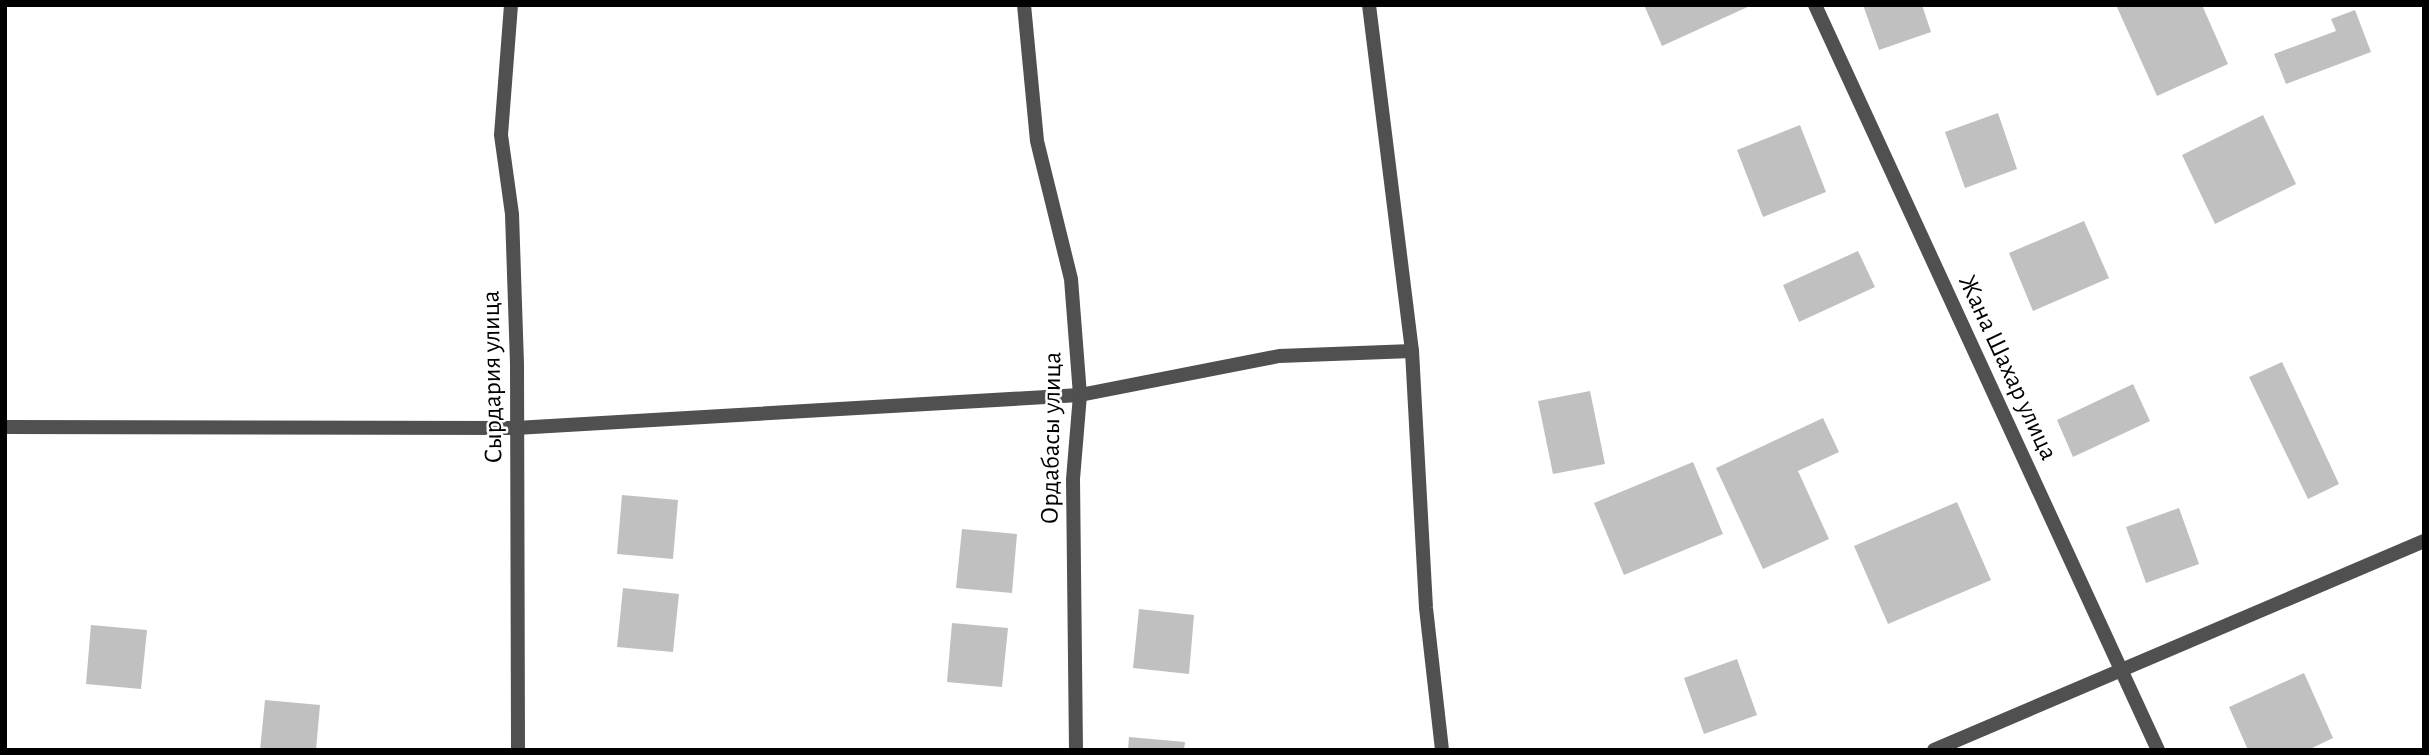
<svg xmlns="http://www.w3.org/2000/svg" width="2429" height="755" viewBox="0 0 2429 755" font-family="'Alegreya Sans',sans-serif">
<rect width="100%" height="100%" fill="#fff"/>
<path fill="#c0c0c0" d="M1644,5H1752L1662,46Z
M1863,5H1922L1931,32L1879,50Z
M2116,5H2202L2228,64L2157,96Z
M2355,10L2371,52L2286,84L2274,54L2336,31L2331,19Z
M1998,113L2017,169L1965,188L1945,132Z
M2263,115L2296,184L2215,224L2182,155Z
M1800,125L1826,192L1763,217L1737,150Z
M2084,221L2109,278L2033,311L2009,253Z
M1858,251L1875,287L1799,322L1783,285Z
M2282,362L2339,484L2308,499L2249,377Z
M2133,384L2150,421L2073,457L2057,420Z
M1590,391L1605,464L1553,474L1538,401Z
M1823,418L1839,452L1798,471L1829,539L1763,569L1716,468Z
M1693,462L1723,534L1624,575L1594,503Z
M622,495L678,500L673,559L617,554Z
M1957,502L1991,580L1888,624L1854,546Z
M2179,508L2199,564L2146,583L2126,527Z
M962,529L1017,534L1012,593L956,588Z
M623,588L679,594L673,652L617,647Z
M1139,609L1194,615L1189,674L1133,668Z
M952,623L1008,628L1002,687L947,682Z
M91,625L147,630L141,689L86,684Z
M1737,659L1757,715L1704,734L1684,678Z
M2304,673L2333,738L2308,750H2248L2229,707Z
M265,700L320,705L316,750H260Z
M1129,737L1185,742L1184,750H1128Z"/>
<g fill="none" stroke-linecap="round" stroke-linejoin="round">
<path stroke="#505050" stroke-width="14" d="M5,427L516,428L1080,395L1279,356L1412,351
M1934,750L2424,541"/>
<path stroke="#505050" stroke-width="14" d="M511,5L501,135L512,214L517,364L518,750
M1024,5L1037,141L1071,279L1080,395L1073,479L1076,750
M1369,5L1412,351L1426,608L1442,750
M1815,5L2158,750"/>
</g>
<g text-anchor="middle" stroke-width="5" stroke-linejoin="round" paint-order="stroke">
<g font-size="26" fill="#000" stroke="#fff">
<text transform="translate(2009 367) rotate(65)" y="9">Жана Шахар улица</text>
<text transform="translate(491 377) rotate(-91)" y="9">Сырдария улица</text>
<text transform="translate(1050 438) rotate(-89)" y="9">Ордабасы улица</text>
</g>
</g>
<rect width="2429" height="755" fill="none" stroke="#000000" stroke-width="14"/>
</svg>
